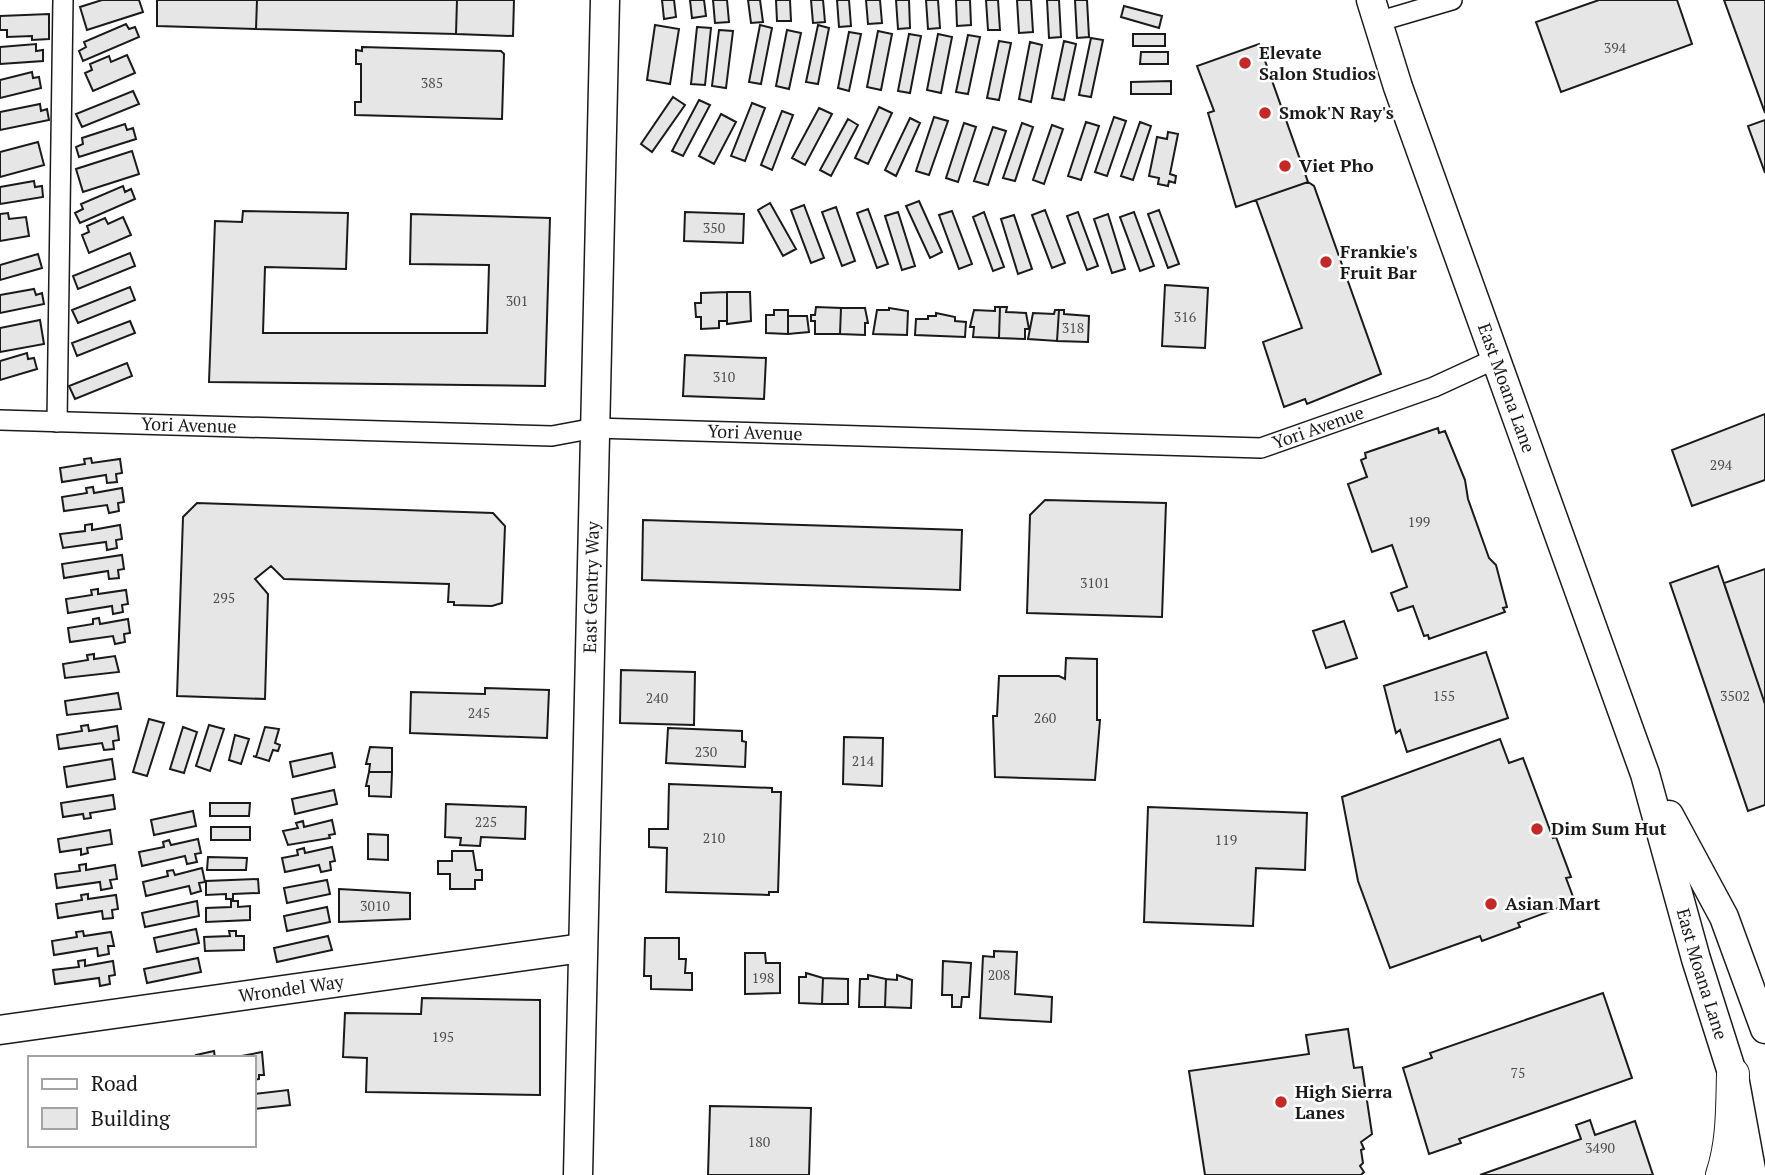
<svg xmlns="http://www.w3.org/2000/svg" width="1765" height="1175" viewBox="0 0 1765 1175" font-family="'PT Serif',serif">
<rect width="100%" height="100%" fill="#fff"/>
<path fill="#e6e6e6" stroke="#1a1a1a" stroke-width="2" d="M102,0H139L143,12L87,30L80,7Z
M157,0H257L256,29L157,26Z
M257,0H457L456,34L256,29Z
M457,0H514L513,36L456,34Z
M662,0H674L676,17L664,19Z
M690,0H704L706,16L692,18Z
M713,0H727L729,22L715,23Z
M748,0H760L763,22L751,23Z
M776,0H790L791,21H777Z
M811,0H823L825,22L813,23Z
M837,0H849L851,26L839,27Z
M866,0H880L882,23L868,24Z
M896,0H909L910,28L898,29Z
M926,0H938L940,28L928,29Z
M956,0H970L971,25L957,26Z
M986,0H998L1000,30H988Z
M1017,0H1031L1033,32L1019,33Z
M1047,0H1059L1061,37L1049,38Z
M1075,0H1087L1089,37L1077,38Z
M1599,0H1677L1692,44L1561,92L1536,22Z
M1765,0V113L1724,0Z
M1124,6L1162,16L1159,28L1121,17Z
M49,14V39L32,40V36L7,37V30H0V16Z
M126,24L129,29L135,27L139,37L83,61L79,51L86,47L84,42Z
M655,25L679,29L670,84L647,80Z
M760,25L772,28L761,84L749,82Z
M818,25L829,28L818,84L806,82Z
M697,27L711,28L705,85L691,84Z
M719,30L733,31L726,88L712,86Z
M787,30L801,33L789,89L776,86Z
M878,31L892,34L881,90L867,87Z
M849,32L861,34L849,91L838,88Z
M909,34L921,36L910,93L898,91Z
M938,34L952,37L941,93L927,90Z
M1133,34H1165V46H1133Z
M968,35L980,37L968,94L956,92Z
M1091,38L1103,40L1091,97L1079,95Z
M999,41L1011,43L999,100L987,98Z
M1064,41L1076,44L1064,100L1052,98Z
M1030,42L1042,45L1031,102L1019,99Z
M36,44V51L43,50V61L0,64V47Z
M1259,44L1308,182L1236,207L1208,113L1214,111L1197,66Z
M362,47L501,51L504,54L502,119L355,115V102H361V64H356V50L362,51Z
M1141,52H1168V64H1140Z
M127,55L135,73L93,91L85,73L92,70L90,64L109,56L111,62Z
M32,72L33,78L39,77L41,88L0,98V80Z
M1171,81V94H1131V82Z
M133,91L139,104L82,127L76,114Z
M673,97L685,105L652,152L641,144Z
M699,100L710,105L683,156L672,151Z
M752,103L765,108L745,161L731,156Z
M40,104L41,111L47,109L49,120L0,130V112Z
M879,107L892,113L868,164L855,158Z
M819,108L832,114L805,165L792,158Z
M782,111L793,115L772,170L761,165Z
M721,114L736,122L714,164L699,156Z
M934,117L948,121L929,175L916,171Z
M1114,117L1126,121L1107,176L1095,172Z
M910,118L920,123L896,176L885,170Z
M848,119L858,125L831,176L820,170Z
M1765,120V173L1748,126Z
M1086,122L1099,126L1081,180L1068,176Z
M1140,122L1151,126L1133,180L1121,176Z
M964,123L976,127L958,182L946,178Z
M1022,123L1033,127L1015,181L1003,178Z
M125,124L127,130L133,128L136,139L79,157L76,147L83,144L82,138Z
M1052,125L1063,129L1044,184L1033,180Z
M993,127L1006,131L988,185L974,181Z
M1168,132L1178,134L1170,174L1176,176L1175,183L1169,181L1168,186L1158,184L1159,178L1149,176L1157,137L1167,139Z
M38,142L44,165L0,177V152Z
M132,151L139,174L83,192L76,169Z
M34,181L35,187L42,186L43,197L0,204V187Z
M1308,182L1314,186L1381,374L1307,404L1305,399L1284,407L1263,342L1302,328L1256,200Z
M123,186L125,192L131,189L135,199L80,223L75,213L83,209L81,204Z
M919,201L942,252L930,258L906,206Z
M770,203L796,249L783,256L758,210Z
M804,205L824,258L811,263L791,210Z
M836,207L855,261L842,266L822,212Z
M868,209L888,264L877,268L857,213Z
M1045,210L1065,263L1052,268L1032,215Z
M1159,210L1179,264L1168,268L1148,214Z
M243,211L348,213L346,269L265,267L263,333H487L489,265L410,264L411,214L550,218L545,386L209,382L215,221L242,222Z
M952,211L972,264L959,269L939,215Z
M685,212L744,214L743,243L684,241Z
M898,212L915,266L902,270L885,216Z
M984,212L1004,267L993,271L973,217Z
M1078,212L1098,266L1087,270L1067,216Z
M1134,212L1154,266L1140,271L1120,217Z
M8,213L9,219L26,217L29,236L0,241V214Z
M1108,214L1125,269L1112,273L1094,219Z
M1014,215L1032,269L1018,274L1001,219Z
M123,217L131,235L89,253L82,235L89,232L87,226L105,218L108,224Z
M130,253L135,266L78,289L73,276Z
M38,254L42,268L0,280V265Z
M1165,285L1208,288L1205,348L1162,346Z
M130,287L135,300L78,323L72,310Z
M34,289L36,295L42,293L44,304L0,313V295Z
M727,292H750L751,321L727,324Z
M727,292V321H719V328L701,329V317H696L695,303H701V293Z
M816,307L841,308L840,334H815V321H811V315H815Z
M995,307H1000L999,338L973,337L974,327H970L974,310L995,311Z
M1000,307H1007L1006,312L1026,313L1029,329H1025V339L999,338Z
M841,308H865L868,323H865V335L840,334Z
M889,308L908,311L907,335L873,334L877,310H889Z
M774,310H788V334L766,333V315H774Z
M1055,310H1059L1057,341L1028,339L1033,313L1054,314Z
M1059,310H1064V314L1089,316L1088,342L1057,341Z
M936,313L955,317V321L966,322L965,337L915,335L916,319H928V316H936Z
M788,316H807L809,332L788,334Z
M40,320L44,344L0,352V328Z
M130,321L135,333L77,356L72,343Z
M27,353L28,359L34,358L37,369L0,380V361Z
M685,355L766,358L764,399L683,396Z
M127,363L132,376L75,399L69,386Z
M1765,414V480L1692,506L1672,450Z
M1438,428L1439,433L1445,431L1465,480L1468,499L1489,558L1496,565L1507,607L1503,608L1505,612L1429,639L1428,635L1424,636L1413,606L1398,611L1391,593L1407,587L1392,545L1372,552L1348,484L1367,477L1361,460L1366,458L1365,453Z
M91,458L92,463L120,459L122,473L116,474L117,482L107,483L106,475L62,482L60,468L85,464L84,459Z
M93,487L94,493L122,488L124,502L118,503L119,511L109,513L107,505L64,511L62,497L87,493L86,488Z
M1045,500L1166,503L1162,617L1027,613L1030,515Z
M197,503L493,513L505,526L502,603L492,606L454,605V602H448L449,584L284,579L271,566L255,579L268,594L265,699L177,696L183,517Z
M643,520L962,530L960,590L642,580Z
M92,524V530L120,525L122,539L116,540L117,548L107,550L106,542L63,548L60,534L85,531V525Z
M122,555L124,569L118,570L119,578L109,579L108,571L64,578L62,564Z
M1718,566L1765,704V805L1748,811L1670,583Z
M1765,569V704L1724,583Z
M98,589V594L126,590L128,604L122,605L123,612L113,614L112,606L68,613L66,599L92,595L91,590Z
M99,618L100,624L128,619L130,633L124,634L125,642L115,644L113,636L70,642L68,628L93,624V619Z
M1344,621L1357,658L1326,668L1313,631Z
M1486,652L1508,718L1407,752L1400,730L1396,733L1384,686Z
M94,654V659L115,656L119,672L65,678L63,664L88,660L87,655Z
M1066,658L1097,659V720H1100L1095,780L995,777L993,716H997L999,676H1059L1065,679Z
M621,670L695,672L694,725L620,723Z
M485,688L549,690L547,738L410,733L411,692L485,694Z
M118,693L121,709L67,715L65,701Z
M149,719L164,723L147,776L133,772Z
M88,725L89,731L117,726L119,740L113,741L114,749L104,750L102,743L59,749L57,735L82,731L81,726Z
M209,725L224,729L210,771L196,766Z
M183,727L197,732L184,773L170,769Z
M265,727L279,729L275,743L280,745L278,751L273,750L269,761L253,756L256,757Z
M668,728L742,731V741L746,742L745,767L666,763Z
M235,735L249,739L241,764L229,760Z
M844,737L883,738L882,786L843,784Z
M1500,739L1509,763L1523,758L1553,838L1556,837L1571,877L1566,878L1575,902L1518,923L1520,927L1482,941L1480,936L1390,968L1358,881L1342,797Z
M370,747L392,748V772H369L370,764H366Z
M332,753L335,767L293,777L290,762Z
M112,759L115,779L67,787L64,767Z
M369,772H392L391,797L369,796V786H366Z
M669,784L772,788V792H781L778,892H769V895L666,892L667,848L649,847V829H668Z
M334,790L337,804L295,814L292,799Z
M113,795L115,809L90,813L91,818L84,819L83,814L63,817L61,803Z
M210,803H250L249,816H210Z
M446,804L526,807L525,839L481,837L480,846L460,845L461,838L445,837Z
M1148,807L1307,813L1305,870L1256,868L1253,926L1144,922Z
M193,811L196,826L154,835L151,820Z
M332,820L335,834L329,835L330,838L288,845L283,831L298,828L296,823L303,821L304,827Z
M211,827H250V840H211Z
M110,830L112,844L87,848L88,853L81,855V849L60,852L58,839Z
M368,834L388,835V860L368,859Z
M198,839L201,853L195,854L197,862L187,864L185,856L142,866L139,852L164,847L163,842L169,840L171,845Z
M332,847L335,861L330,862L331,870L321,872L319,865L285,872L282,858L298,855L297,850L304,848L305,853Z
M452,851H473L476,870H482V880H475V889H450V874H438V861H452Z
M208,857L247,858L246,870H207Z
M86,864V870L115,865L117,879L110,880L112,888L101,890L100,882L57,888L55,874L80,871L79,865Z
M202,868L205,882L199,883L201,891L191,894L189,886L146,896L143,882L168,876L167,871L173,870L175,875Z
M258,879L259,893L233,894V899H226V894L206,895V881Z
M327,880L330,894L287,903L284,888Z
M339,889L410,893V919L339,922Z
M88,894V899L116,895L118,909L112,910L113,918L103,919L102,911L58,918L56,904L82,900L81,895Z
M197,901L199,916L145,927L142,913Z
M231,901H238V907L250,906V920L206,922V908L231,907Z
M327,907L330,922L287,931L284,916Z
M196,929L199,943L157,952L154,938Z
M83,931L84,936L111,932L114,946H108L109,954L98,956L97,948L54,955L52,941L77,937L76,932Z
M229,931H236V936H244V950L205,951L204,937L230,936Z
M328,936L332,950L277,962L274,948Z
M645,938H679V959H686L685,973H692V990L651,989V976H644Z
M994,951L1017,952L1015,994L1052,997L1051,1022L980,1018L983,956L994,957Z
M745,953H765L766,963H780V993L745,994Z
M198,958L201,972L147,983L144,969Z
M85,960V966L113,961L115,975L109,976L110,984L100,986L99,978L55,984L53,970L79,967L78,961Z
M943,961L971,963L969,997H962L961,1007H952V995H942Z
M806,973L823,978L822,1004L799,1003V977H806Z
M868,975L886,979L885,1007H859L860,979H868Z
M897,975L912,980L911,1008L885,1007L886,979L897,980Z
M823,978L848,979V1004H822Z
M1603,993L1632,1078L1459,1139L1461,1143L1429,1154L1403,1068L1432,1058L1430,1053Z
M422,998L540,1000V1095L366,1092L367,1058L343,1057L345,1013L421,1014Z
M1348,1029L1354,1068L1362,1067L1372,1134L1361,1142L1364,1149L1361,1150L1363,1163L1360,1166L1364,1172L1361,1175H1205L1189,1071L1309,1054L1306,1035Z
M214,1051L215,1058H197L196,1055Z
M262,1052L264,1075H259V1079L254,1080V1058H231Z
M288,1090L290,1105L254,1109V1094Z
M710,1106L811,1108L809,1175H708Z
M1590,1120L1595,1135L1635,1121L1653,1175H1480L1581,1139L1576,1125Z"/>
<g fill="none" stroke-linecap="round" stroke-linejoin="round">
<g stroke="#1a1a1a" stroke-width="22">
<g id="street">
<path d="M1377,22L1452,0"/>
<path id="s1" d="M0,420L552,436L595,428L1261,448L1434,387L1495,359"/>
<path d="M57,422L63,0"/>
</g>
</g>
<g stroke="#1a1a1a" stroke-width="31">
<g id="secondary">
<path id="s2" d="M1371,0L1398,87L1645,774L1696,959L1735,1082L1752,1175"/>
<path d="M1669,815L1724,917L1765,1029"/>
<path id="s3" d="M0,1030L582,948"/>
<path id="s4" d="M578,1175L605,0"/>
</g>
</g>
<g stroke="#1a1a1a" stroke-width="34">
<path id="primary" d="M1722,1175C1733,1142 1732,1108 1733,1074"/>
</g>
<use href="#street" stroke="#fff" stroke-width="19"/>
<use href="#secondary" stroke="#fff" stroke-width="28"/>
<use href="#primary" stroke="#fff" stroke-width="32"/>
</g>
<g fill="#c62828" stroke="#fff" stroke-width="2.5">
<circle cx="1245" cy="63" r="7"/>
<circle cx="1265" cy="113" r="7"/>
<circle cx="1285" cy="166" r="7"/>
<circle cx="1326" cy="262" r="7"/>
<circle cx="1537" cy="829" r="7"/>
<circle cx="1491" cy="904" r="7"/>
<circle cx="1281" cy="1102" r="7"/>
</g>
<g text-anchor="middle" stroke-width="5" stroke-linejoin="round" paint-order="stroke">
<g font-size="14" fill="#4d4d4d">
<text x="1615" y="53">394</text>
<text x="432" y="88">385</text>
<text x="714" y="233">350</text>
<text x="517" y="306">301</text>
<text x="1185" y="322">316</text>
<text x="1073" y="333">318</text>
<text x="724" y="382">310</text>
<text x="1721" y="470">294</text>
<text x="1419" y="527">199</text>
<text x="1095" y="588">3101</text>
<text x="224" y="603">295</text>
<text x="1444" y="701">155</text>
<text x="1735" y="701">3502</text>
<text x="657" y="703">240</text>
<text x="479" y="718">245</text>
<text x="1045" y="723">260</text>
<text x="706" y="757">230</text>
<text x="863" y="766">214</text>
<text x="486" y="827">225</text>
<text x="714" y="843">210</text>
<text x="1226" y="845">119</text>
<text x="375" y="911">3010</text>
<text x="999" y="980">208</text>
<text x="763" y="983">198</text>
<text x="443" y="1042">195</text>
<text x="1518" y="1078">75</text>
<text x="759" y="1147">180</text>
<text x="1600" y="1153">3490</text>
</g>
<g font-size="18" font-weight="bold" fill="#1a1a1a" stroke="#fff" text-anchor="start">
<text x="1259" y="59">Elevate<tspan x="1259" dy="21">Salon Studios</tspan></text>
<text x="1279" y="119">Smok'N Ray's</text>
<text x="1299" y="172">Viet Pho</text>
<text x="1340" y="258">Frankie's<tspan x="1340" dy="21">Fruit Bar</tspan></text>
<text x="1551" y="835">Dim Sum Hut</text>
<text x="1505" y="910">Asian Mart</text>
<text x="1295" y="1098">High Sierra<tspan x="1295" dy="21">Lanes</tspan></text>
</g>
<g font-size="18" fill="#1a1a1a" stroke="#fff">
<text dy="6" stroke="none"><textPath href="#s2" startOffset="411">East Moana Lane</textPath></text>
<text dy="6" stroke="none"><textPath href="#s1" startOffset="189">Yori Avenue</textPath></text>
<text dy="6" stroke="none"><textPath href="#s1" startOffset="1323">Yori Avenue</textPath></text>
<text dy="6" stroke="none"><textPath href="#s1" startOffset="756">Yori Avenue</textPath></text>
<text dy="6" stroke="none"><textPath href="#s4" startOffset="588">East Gentry Way</textPath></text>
<text dy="6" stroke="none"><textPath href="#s2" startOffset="1029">East Moana Lane</textPath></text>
<text dy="6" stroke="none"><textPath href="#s3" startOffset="294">Wrondel Way</textPath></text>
</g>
</g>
<rect x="28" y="1056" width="228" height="91" fill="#ffffff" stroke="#a3a3a3" stroke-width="2"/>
<rect x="42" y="1079" width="35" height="10" fill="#ffffff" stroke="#a3a3a3" stroke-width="2"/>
<text x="91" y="1091" font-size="21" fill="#1a1a1a">Road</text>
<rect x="42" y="1108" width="35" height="21" fill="#e6e6e6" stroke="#a3a3a3" stroke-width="2"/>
<text x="91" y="1126" font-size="21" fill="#1a1a1a">Building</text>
</svg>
